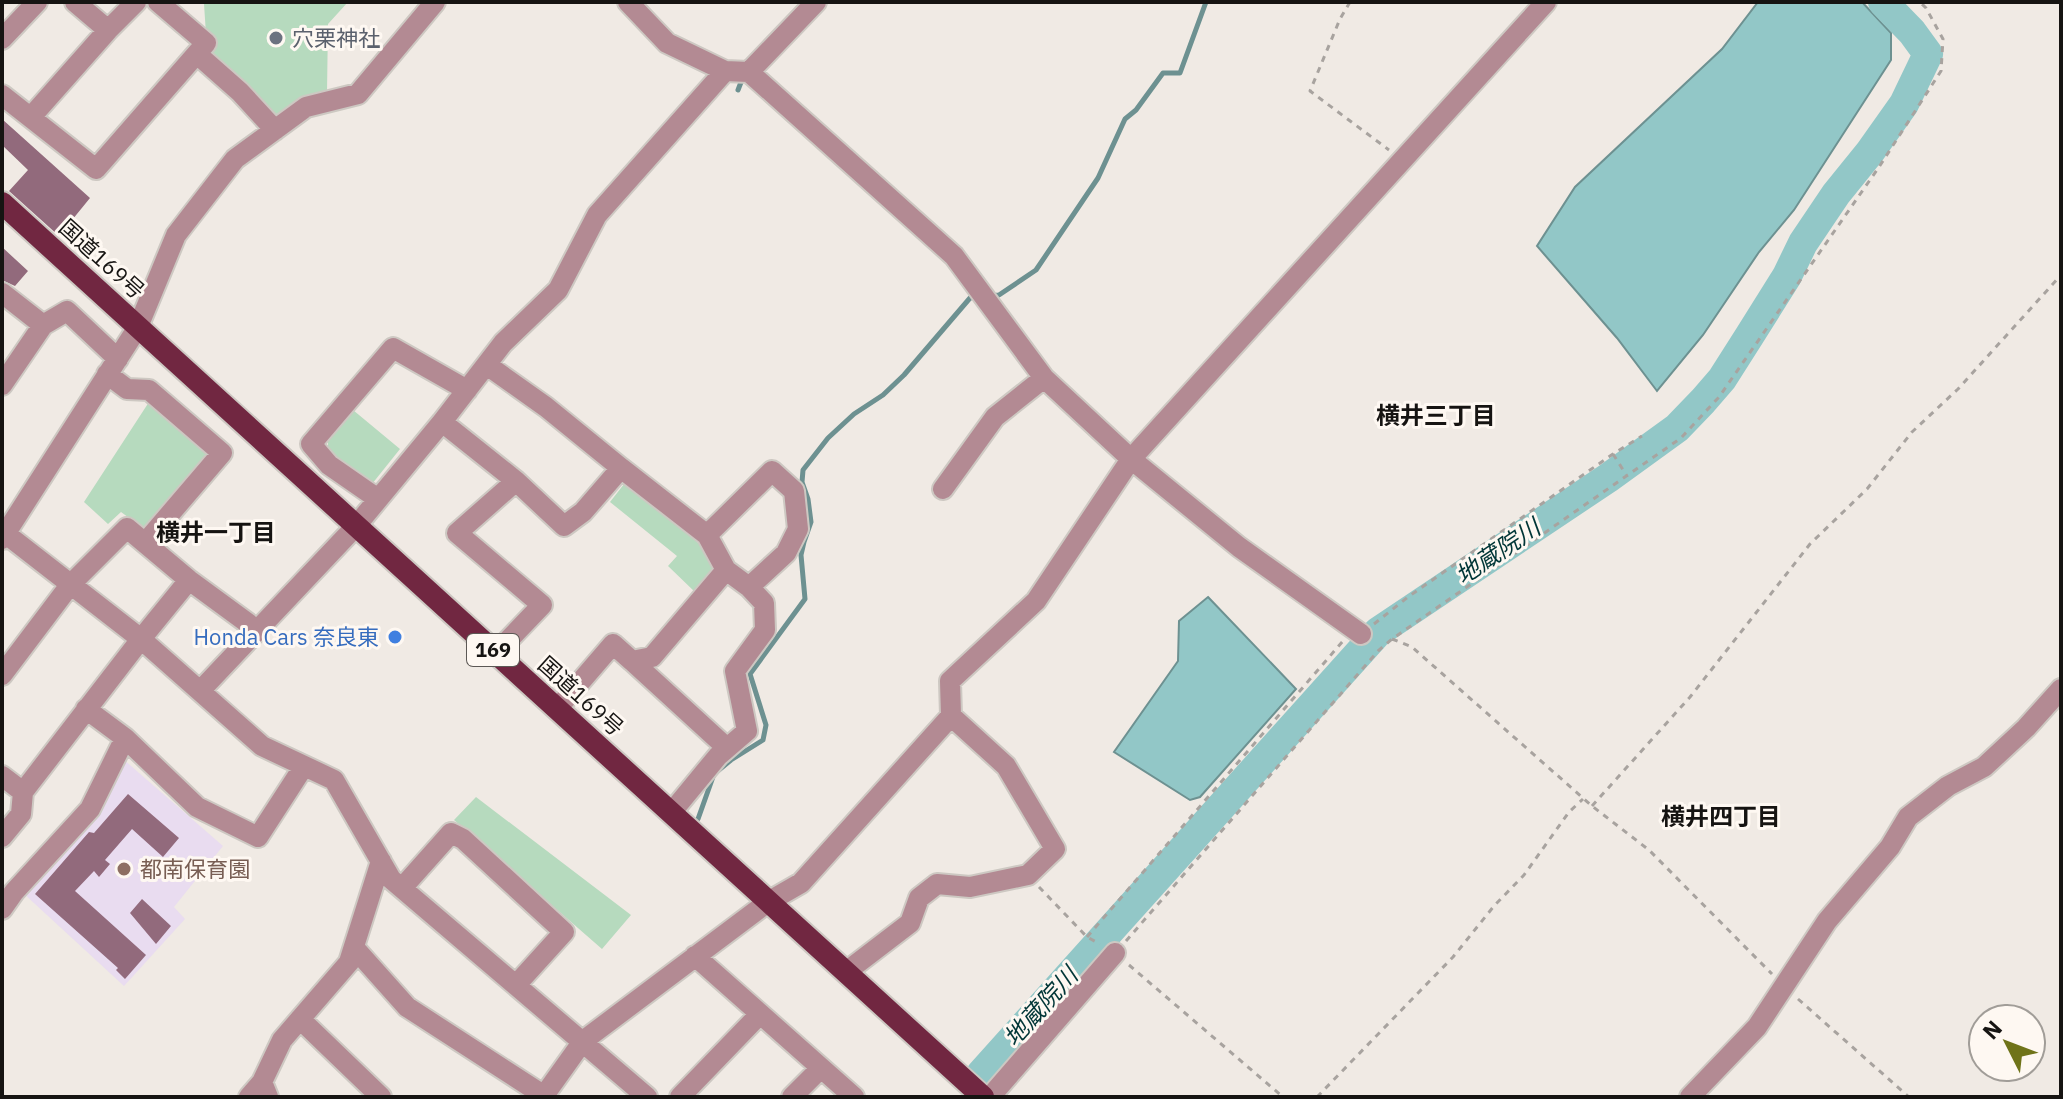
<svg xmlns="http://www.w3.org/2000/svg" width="2063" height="1099" viewBox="0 0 2063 1099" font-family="'IBM Plex Sans','Noto Sans JP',sans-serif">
<rect width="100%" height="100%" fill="#f0eae4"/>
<path fill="#e9dcf0" d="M123,759L223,846L174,907L185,919L124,986L22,892Z"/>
<path fill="#b6dabe" d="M207,2H348L328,24L327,92L274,115L207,49L204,4Z
M149,402L208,455L143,528L121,512L108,524L84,502Z
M353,410L400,449L372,484L328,451V441Z
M628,479L710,554L715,567L696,593L668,566L677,556L610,502Z
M476,797L631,915L602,949L454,820Z"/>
<path fill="#92c7c7" stroke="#6d9191" stroke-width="2" d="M1758,2H1862L1891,33V60L1794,210L1759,252L1703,335L1657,391L1617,338L1537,246L1575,187L1722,49Z
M1208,597L1296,689L1200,797L1190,800L1114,752L1178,661L1179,621Z"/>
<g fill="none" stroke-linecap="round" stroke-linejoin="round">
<path stroke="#6d9191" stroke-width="5" d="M738,90L743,77
M989,296L999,295L1036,270L1098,178L1125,119L1136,110L1163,73H1180L1206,2
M698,819L714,774L731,760L763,740L766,725L750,674L805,599L801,555L804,542L811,522L808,499L802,482L803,470L828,438L854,414L883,395L904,375L970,298L979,297"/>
<path stroke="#92c7c7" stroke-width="30" d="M981,1074L1378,632L1608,478L1677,428L1703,401L1722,379L1750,335L1787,276L1803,243L1836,194L1870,152L1904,104L1928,54L1912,32L1883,2"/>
</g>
<path fill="#926a7c" d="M2,119L90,198L59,236L9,191L28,170L2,145Z
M2,247L28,271L15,286L2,280Z
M128,794L179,838L163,857L132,829L105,860L110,864L99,877L94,871L75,891L146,955L125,979L116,970L118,968L35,894L89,832L94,833Z
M142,899L171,926L156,944L130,913Z"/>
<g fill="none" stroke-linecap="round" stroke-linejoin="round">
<g stroke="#cdc8c2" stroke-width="24">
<path id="minor" d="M75,2L108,30
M628,2L667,43L725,71L749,72L954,256L1044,378L1131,459L1239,547L1361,634
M2,39L37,2
M197,54L240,92L275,130
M749,72L816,2
M2,95L96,169L206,43L158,2
M31,117L108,30L136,2
M2,293L43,325L67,311L118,359
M487,365L546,407L621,468
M107,374L127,389L149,390L222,453L145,543
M2,385L43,325
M442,422L516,481L564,526L583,512L621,468L707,535L726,570L749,587L764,603L765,630L735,671L747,731L718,756L671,813
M943,489L995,417L1044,378
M378,499L329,465L311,444L393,348L467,390
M2,531L141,639L262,746L334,780L391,879L647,1097
M707,535L772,471L794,491L798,529L786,553L749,587
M2,539L138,327L176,235L235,159L306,107L358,94L435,2
M496,653L542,605L457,533L516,481
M632,661L727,748
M2,675L70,585L127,528L189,580L257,630
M200,691L356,526L442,422L503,343L558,290L597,215L725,71
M86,709L125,738L197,807L258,837L304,766
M557,709L613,644L632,661L652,657L726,570
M2,776L23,792L141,639L189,580
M2,837L21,814L23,792
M402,888L451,833L463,839L564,932L516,985
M2,909L14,892L90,809L125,738
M695,956L854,1097
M349,962L381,861
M846,972L910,923L919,898L937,884L970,887L1028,875L1055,849L1006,766L951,716
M300,1019L381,1097
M249,1097L262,1082
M268,1097L262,1082L282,1040L358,952L407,1007L546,1097
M543,1097L583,1041L768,902L801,883L951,716L950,681L1036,601L1131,459L1546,2
M680,1097L760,1014
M792,1097L821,1068
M990,1097L1115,953"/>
</g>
<g stroke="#cdc8c2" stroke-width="24">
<path id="tertiary" d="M1690,1097L1757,1027L1827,921L1890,847L1908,817L1948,786L1984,767L2026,728L2061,689"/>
</g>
<g stroke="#cdc8c2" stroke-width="26">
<path id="trunk" d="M2,203L983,1097"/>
</g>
<path stroke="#a8a39f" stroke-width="3" stroke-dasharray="6 6" stroke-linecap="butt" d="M1350,2L1340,19L1310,91L1389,150
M1613,454L1627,476
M1374,624L1408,597L1613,454L1642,436
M1392,639L1412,647L1592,806L1649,850L1772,974
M1592,806L1690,697L1810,544L1867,489L1912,432L1958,389L2061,275
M1039,887L1087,937L1100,944
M1087,937L1343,641
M1126,941L1378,651L1392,639L1681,438L1719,397L1879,167L1941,71L1943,39L1926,8L1920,2
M1129,965L1283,1097
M1798,999L1909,1097
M1317,1097L1453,957L1494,906L1524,875L1569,812L1583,799"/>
<use href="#minor" stroke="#b38a93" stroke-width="20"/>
<use href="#tertiary" stroke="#b38a93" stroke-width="20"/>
<use href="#trunk" stroke="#712741" stroke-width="22"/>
</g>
<circle fill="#6b7280" stroke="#fef8f2" stroke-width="3" cx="276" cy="38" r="8"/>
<circle fill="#3f7fe0" stroke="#fef8f2" stroke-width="3" cx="395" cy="637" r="8"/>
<circle fill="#8d6e63" stroke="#fef8f2" stroke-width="3" cx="124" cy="869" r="8"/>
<g text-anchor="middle" stroke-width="6" stroke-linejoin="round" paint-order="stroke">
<rect fill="#fef8f2" stroke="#5c5855" stroke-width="2" x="467" y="634" width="52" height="32" rx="6"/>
<g font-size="20" font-weight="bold" fill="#161412">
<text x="493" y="657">169</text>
</g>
<g font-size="22" fill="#5b616d" stroke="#fef8f2" text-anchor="start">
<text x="292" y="46">穴栗神社</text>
</g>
<g font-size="22" fill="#161412" stroke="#fef8f2">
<text transform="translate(102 259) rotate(42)" y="8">国道169号</text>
<text transform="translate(581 696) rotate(42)" y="8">国道169号</text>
</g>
<g font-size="22" fill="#366cbe" stroke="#fef8f2" text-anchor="end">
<text x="379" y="645">Honda Cars 奈良東</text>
</g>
<g font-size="22" fill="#785e54" stroke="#fef8f2" text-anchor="start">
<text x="140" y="877">都南保育園</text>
</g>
<g font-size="24" font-weight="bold" fill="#161412" stroke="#fef8f2">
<text x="1436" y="424">横井三丁目</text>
<text x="216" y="541">横井一丁目</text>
<text x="1721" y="825">横井四丁目</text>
</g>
<g font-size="24" font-style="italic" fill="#013637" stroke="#fef8f2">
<text transform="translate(1498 552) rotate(-34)" y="8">地蔵院川</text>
<text transform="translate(1041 1007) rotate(-48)" y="8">地蔵院川</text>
</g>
</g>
<rect width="2063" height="1099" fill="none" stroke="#161412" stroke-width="8"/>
<g transform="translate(2007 1043) rotate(312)"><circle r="38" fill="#fef8f2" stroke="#a19d98" stroke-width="2"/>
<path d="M0-6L14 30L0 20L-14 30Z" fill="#6f7319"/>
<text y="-12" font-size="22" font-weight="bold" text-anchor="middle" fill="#161412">N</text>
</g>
</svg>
